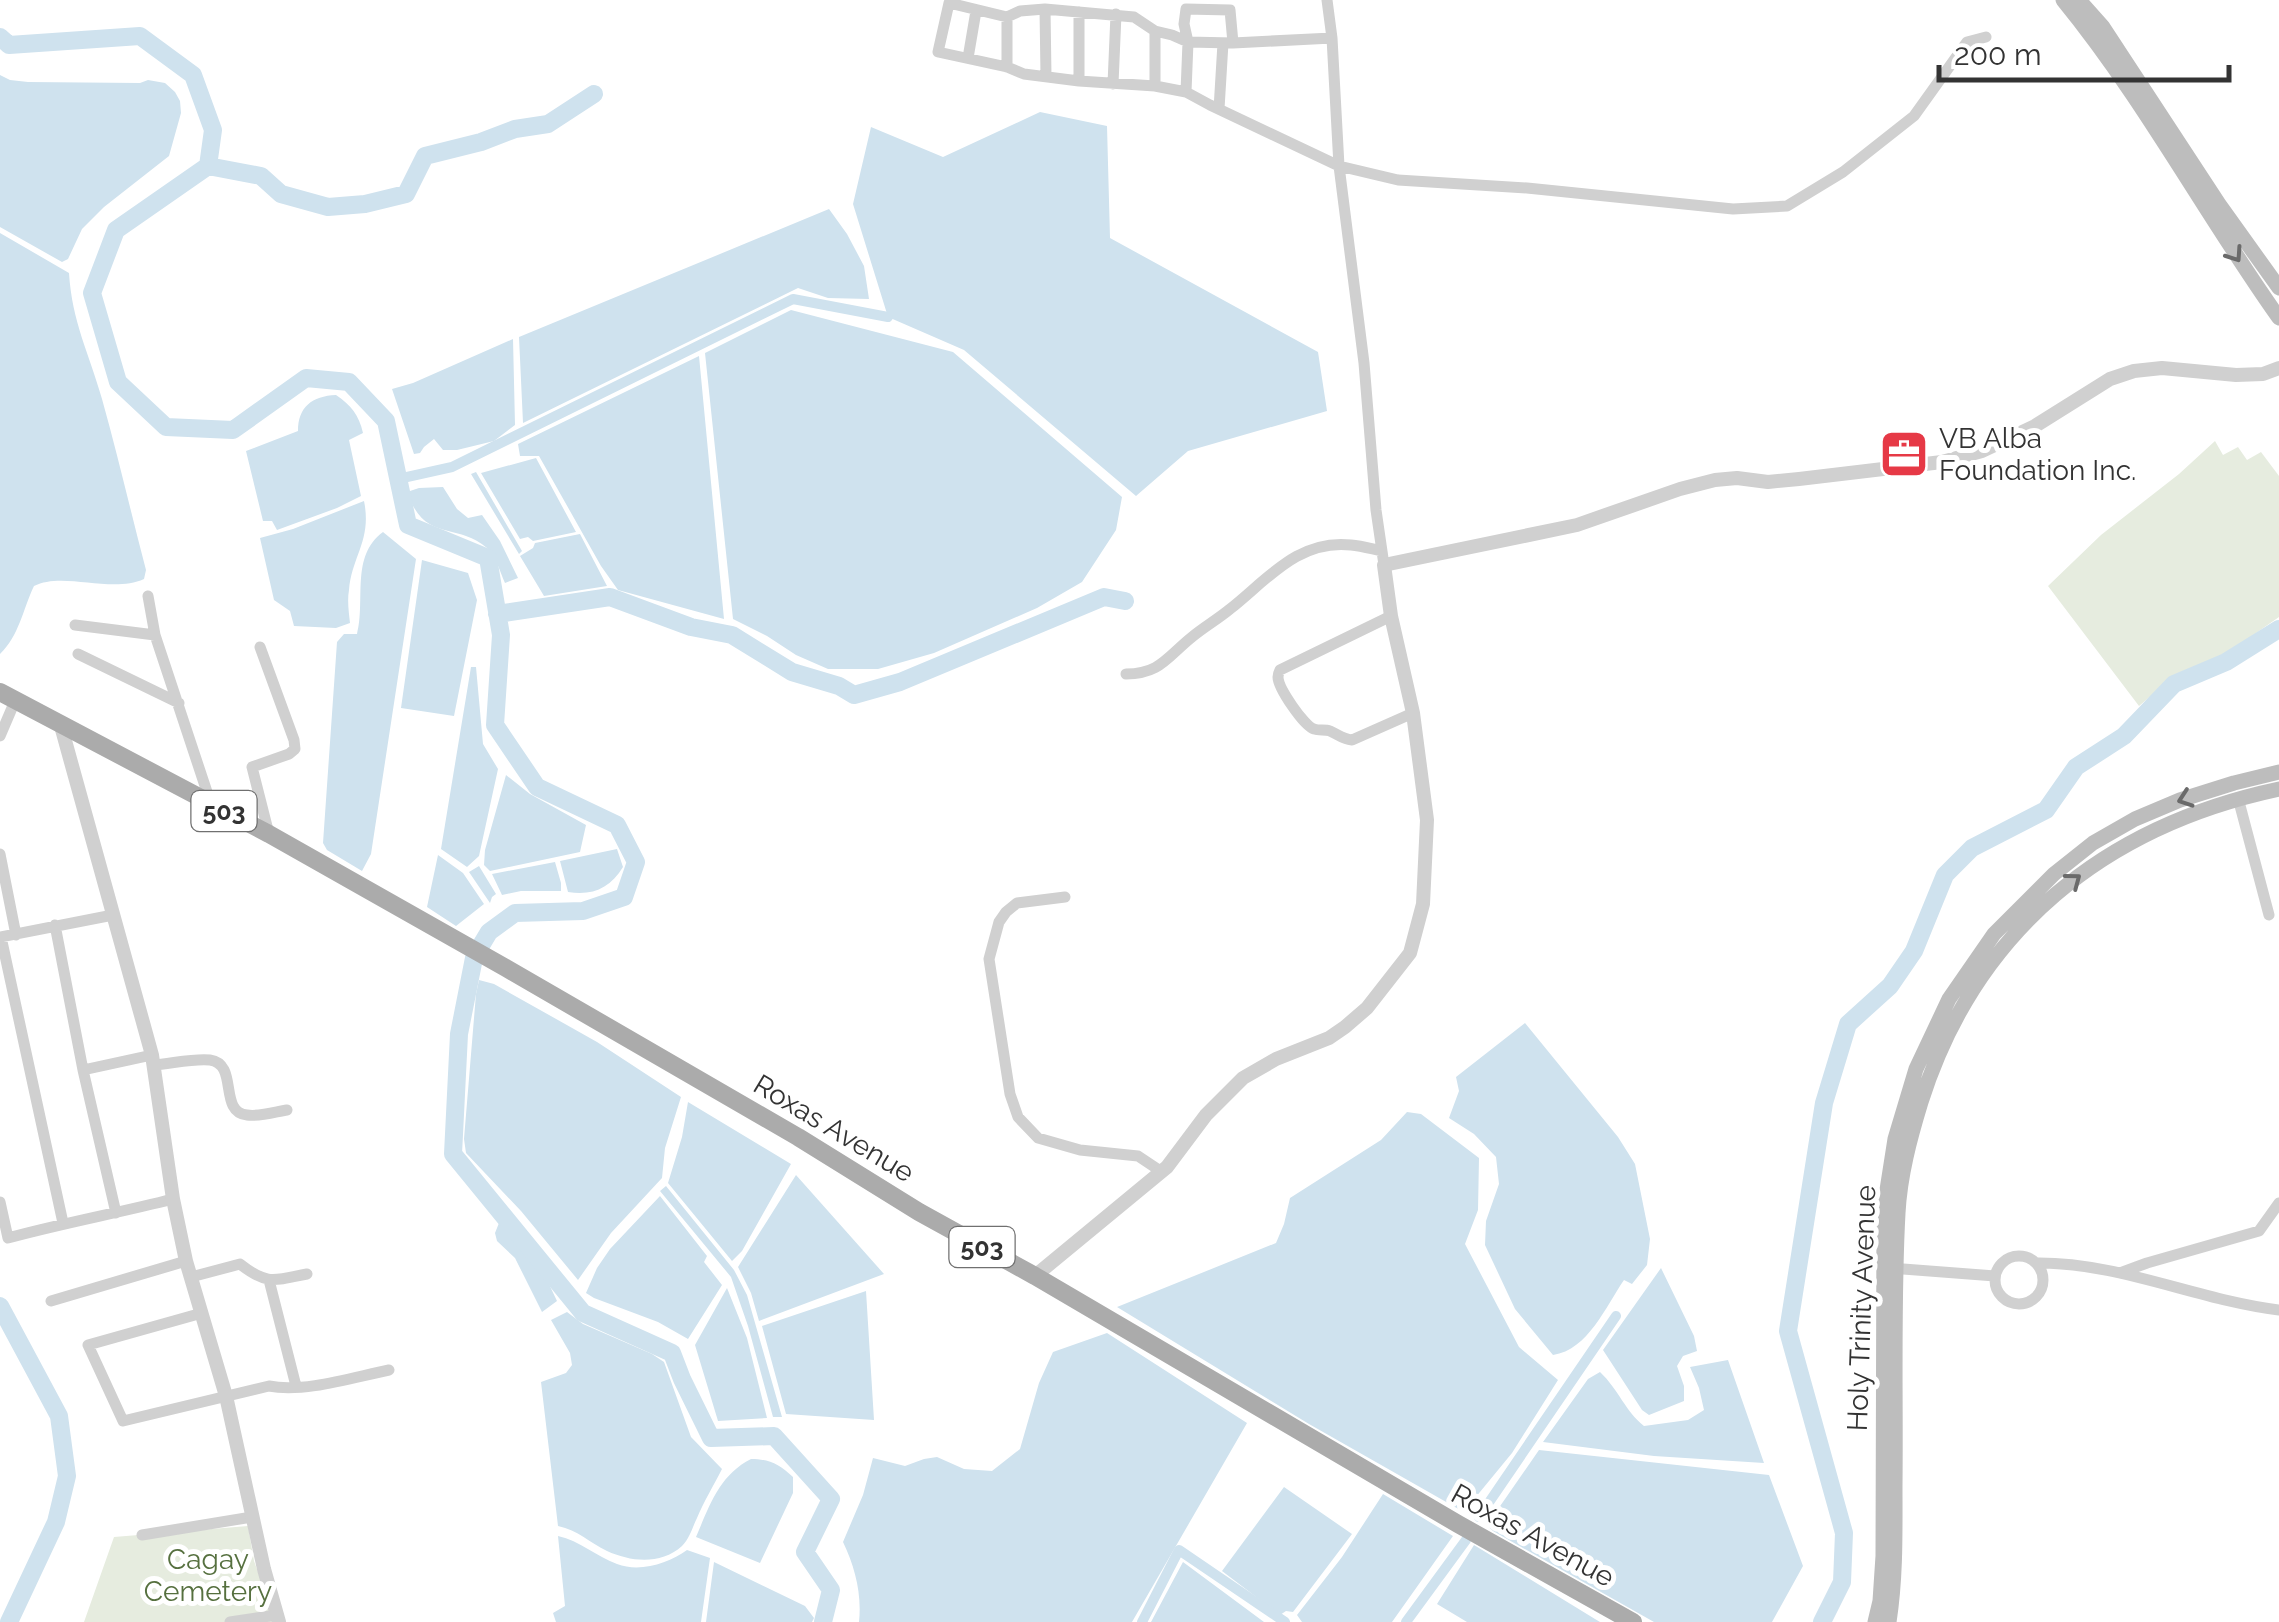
<svg xmlns="http://www.w3.org/2000/svg" width="2279" height="1622" viewBox="0 0 2279 1622" font-family="Raleway,sans-serif">
<rect width="100%" height="100%" fill="#fff"/>
<path fill="#e6ecdf" d="M2215,441L2223,455L2238,447L2247,460L2261,452L2279,476V617L2213,663L2172,678L2139,706L2048,586L2101,535L2179,474Z
M248,1526L254,1561L276,1622H84L114,1537Z"/>
<path fill="#cfe2ee" d="M0,75L10,80L28,82L140,83L148,80L165,83L175,92L180,101L181,113L169,156L104,207L82,229L68,259L62,262L0,227Z
M1040,112L1107,126L1110,238L1318,352L1327,411L1188,451L1136,496L964,350L888,317L853,204L871,127L943,157Z
M829,209L847,234L864,266L869,299L828,298L798,288L523,423L519,337Z
M0,233L69,273C72,322 89,353 102,399C118,456 131,513 146,570L144,579C111,594 63,571 34,586C23,609 19,636 0,654Z
M791,310L953,352L1122,497L1116,530L1082,582L1037,608L934,653L878,669H828L796,655L767,636L733,619L705,353Z
M513,339L515,425L494,441L457,450H443L434,439L424,447L420,453L414,454L392,389L413,383Z
M699,356L724,619L618,590L601,566L539,456H520L518,444Z
M336,395C351,405 359,415 363,433L349,440L361,496L337,508L277,530L272,521H263L246,451L298,431C298,407 312,396 336,395Z
M536,458L576,532L533,541L528,537L520,539L481,473Z
M476,472L522,551L519,554L471,474Z
M443,487L457,509L468,518L482,515L500,541L518,578L505,583C500,572 496,556 487,548C456,521 425,544 407,492L419,488Z
M364,501C372,540 352,556 349,590C347,601 349,613 350,623L336,628L294,626L290,611L274,600L260,538L293,529Z
M383,532L416,559L371,854L362,871L327,850L323,843L337,642L344,634H357C366,601 350,556 383,532Z
M580,534L607,586L544,596L520,556L533,548L535,543Z
M422,560L468,573L477,600L454,716L401,708Z
M471,667H476L483,744L498,769L479,856L467,867L441,849Z
M506,775L530,794L586,825L580,852L490,871L484,865L485,850Z
M617,849L623,867C610,888 593,896 568,892L560,861Z
M438,855L463,873L484,904L456,926L427,907Z
M555,862L561,883V891H521L502,895L492,874Z
M479,866L496,894L492,897L490,903L469,872Z
M479,980L494,984L597,1042L681,1097L665,1148L662,1178L611,1233L578,1280L521,1211L466,1153L464,1139L476,994Z
M1525,1023L1618,1137L1635,1164L1650,1239L1647,1265L1632,1284L1624,1280C1606,1306 1588,1350 1553,1355L1515,1309L1485,1245L1486,1221L1499,1184L1496,1157L1474,1134L1449,1118L1459,1091L1456,1077Z
M688,1102L791,1164L742,1251L732,1261L668,1183L682,1137Z
M1407,1112L1421,1114L1479,1158L1478,1210L1465,1244L1519,1347L1558,1380L1512,1453L1466,1509L1462,1511L1309,1424L1117,1307L1276,1243L1284,1224L1290,1198L1381,1140Z
M796,1175L884,1274L759,1321L751,1293L738,1267Z
M666,1186L734,1270L747,1295L782,1417H773L748,1326L731,1277L660,1191Z
M660,1196L707,1256L704,1262L722,1285L688,1339L658,1322L594,1298L586,1293L597,1268L610,1249Z
M499,1223L547,1280L557,1301L542,1312L515,1258L497,1241L495,1233Z
M1661,1268L1694,1336L1697,1351L1683,1356L1677,1366L1684,1386V1401L1649,1415L1642,1410L1603,1350Z
M727,1288L747,1338L767,1418L718,1421L695,1345Z
M866,1291L874,1420L786,1414L762,1326Z
M567,1312L583,1324L652,1354L664,1362L691,1437L722,1469C714,1485 704,1501 697,1518C692,1528 690,1538 682,1546C661,1565 631,1562 607,1551C590,1543 578,1530 558,1526L541,1382L566,1373L572,1365L570,1353L551,1320Z
M1107,1333L1247,1423L1132,1622H859C862,1594 855,1567 843,1542L863,1495L873,1458L905,1466L924,1459L937,1457L964,1469L992,1471L1020,1449L1039,1383L1053,1352Z
M1728,1360L1764,1463L1654,1456L1543,1442L1588,1379L1600,1372C1619,1390 1625,1411 1644,1426L1688,1420L1704,1410L1699,1388L1690,1367Z
M1539,1450L1769,1475L1803,1566L1772,1622H1654L1493,1531L1487,1525Z
M751,1459C769,1459 779,1464 793,1477V1493L760,1563L696,1537C709,1507 719,1475 751,1459Z
M1284,1487L1352,1534L1293,1612L1286,1611L1280,1615L1222,1571Z
M1383,1494L1453,1536L1392,1622H1302L1297,1615L1342,1557Z
M558,1536C580,1541 596,1556 617,1564C640,1573 669,1563 687,1550L710,1558L701,1622H556L553,1613L565,1606Z
M1474,1545L1595,1619L1600,1622H1467L1437,1604Z
M714,1562L805,1606L814,1618L812,1622H706Z
M1183,1562L1264,1622H1151Z"/>
<g fill="none" stroke-linecap="round" stroke-linejoin="round">
<path stroke="#cfe2ee" stroke-width="10" d="M398,479L452,467L793,299L888,317
M1479,1517L1616,1316
M1142,1622L1179,1550L1285,1622
M1406,1622L1466,1540"/>
<path stroke="#cfe2ee" stroke-width="18" d="M0,37L9,45L140,36L193,75L213,130L208,166L116,230L92,293L118,382L166,427L233,430L306,378L349,382L386,421L408,525L488,558L501,635L495,725L537,787L617,825L636,862L624,897L583,911L515,913L489,932L480,947
M208,166L261,176L281,194L328,207L365,204L406,194L425,156L481,142L515,129L548,124L594,94
M497,614L610,597L691,627L732,635L792,672L839,686L854,695L900,682L1104,597L1125,601
M474,958L459,1034L453,1154L583,1313L672,1353L682,1379L711,1438L774,1436L831,1499L805,1552L831,1590L823,1622
M0,1306L59,1416L67,1476L56,1522L9,1622
M1822,1622L1842,1582L1844,1533L1788,1331L1824,1103L1848,1024L1890,986L1914,951L1945,875L1972,848L2046,810L2076,767L2124,736L2174,684L2226,662L2279,629"/>
<path stroke="#d0d0d0" stroke-width="11" d="M1327,0L1332,38L1339,166L1364,363L1376,510L1384,565
M1045,9L1046,76
M1079,12V81
M1007,17V67
M1332,38L1233,43L1188,42L1172,35L1155,31L1134,17L1045,9L1020,11L1007,17L949,3L938,52L1007,67L1024,74L1079,81L1155,86L1186,92L1210,105L1339,166L1398,180L1527,188L1733,209L1787,206L1843,172L1914,116L1967,42L1986,37
M968,58L976,11
M1113,84L1116,14
M1155,86V31
M1186,92L1188,42L1184,24L1186,9L1230,10L1233,43
M1219,109L1223,43
M148,596L155,635L211,804
M1391,616L1280,670C1279,672 1278,675 1278,677C1278,688 1304,726 1314,729C1319,731 1325,729 1330,731C1339,735 1342,739 1352,740L1413,713
M75,625L155,635
M260,647L294,740L295,749L289,754L252,767L269,834
M78,654L179,703
M1126,674C1160,674 1167,657 1192,637C1204,627 1218,619 1230,609C1267,580 1298,539 1351,545C1362,546 1372,549 1382,551
M0,736L15,701
M2238,798L2269,915
M0,854L16,935
M1065,897L1017,903L1006,912L999,922L989,959L1010,1094L1018,1117L1038,1138L1080,1150L1138,1156L1162,1172
M55,925L83,1070L116,1213
M0,937L113,915
M1,937L63,1223
M153,1065C170,1064 194,1058 210,1060C239,1064 218,1112 247,1115C259,1117 275,1112 287,1110
M83,1070L152,1055
M0,1202L8,1238C63,1223 118,1213 173,1199
M1995 1280a24 24 0 1 1 48 0a24 24 0 1 1-48 0Z
M2036,1263C2119,1262 2197,1300 2279,1310
M1890,1268L1995,1276
M2120,1273L2147,1263L2259,1231L2279,1203
M191,1277L240,1264C268,1286 275,1280 307,1274
M269,1280L296,1386
M51,1301L186,1261
M202,1313L88,1345L123,1421L269,1386C304,1393 354,1377 389,1370
M142,1535L252,1517
M230,1622L277,1615"/>
<path stroke="#d0d0d0" stroke-width="14" d="M61,726L152,1055L173,1199L186,1261L226,1396L264,1569L279,1622
M1035,1276L1167,1167L1206,1115L1243,1078L1276,1059L1329,1038L1345,1027L1367,1008L1410,953L1423,904L1427,820L1413,713L1391,616L1384,565L1577,525L1680,489L1715,480L1737,478L1768,482L1799,479L1942,462L1982,451L2035,426L2110,379L2134,371L2162,368L2236,375L2263,374L2279,368"/>
<path stroke="#bdbdbd" stroke-width="15" d="M2063,0C2144,99 2205,214 2279,318
M2079,0L2103,27L2219,204L2279,288
M1875,1622L1880,1601L1883,1556L1884,1209L1895,1139L1916,1069L1949,999L1994,934L2054,874L2093,843L2135,819L2180,800L2234,783L2279,772
M1889,1622C1896,1577 1895,1531 1895,1486C1896,1395 1893,1303 1898,1213C1900,1175 1910,1138 1921,1102C1976,929 2105,826 2279,789"/>
<path stroke="#ababab" stroke-width="18" d="M0,692L269,834L506,968L798,1137L919,1212L1035,1276L1458,1524L1633,1622"/>
</g>
<defs><path id="oneway-chevron" d="M-2-3.5L2.5 0L-2 3.5" fill="none" stroke-width="1.6" stroke-linecap="round" stroke-linejoin="round" transform="scale(2.5)"/></defs>
<g stroke="#6a6a6a">
<use href="#oneway-chevron" transform="translate(2235 255) rotate(56)"/>
<use href="#oneway-chevron" transform="translate(2185 799) rotate(161)"/>
<use href="#oneway-chevron" transform="translate(2074 880) rotate(-37)"/>
</g>
<defs>
<g id="office-square" transform="scale(2.5)"><rect x="-9" y="-9" width="18" height="18" rx="4" fill="#e63946" stroke="#fff"/><path d="M-6-3h4V-5.5h4V-3h4V5H-6ZM-1-4.5V-3h2v-1.5ZM-6 0V1H6V0Z" fill="#fff"/></g>
</defs>
<g fill-rule="evenodd">
<use href="#office-square" x="1904" y="454"/>
</g>
<g text-anchor="middle" stroke-width="10" stroke-linejoin="round" paint-order="stroke">
<g fill="#fff" stroke="#707070" stroke-width="2.5">
<rect x="191.5" y="791" width="65" height="40" rx="8"/>
<rect x="949.5" y="1227" width="65" height="40" rx="8"/>
</g>
<g font-size="25" font-weight="bold" fill="#333">
<text x="224" y="820">503</text>
<text x="982" y="1256">503</text>
</g>
<g font-size="28" fill="#333" stroke="#fff" text-anchor="start">
<text x="1939" y="448">VB Alba<tspan x="1939" dy="32">Foundation Inc.</tspan></text>
</g>
<g font-size="28" fill="#333" stroke="#fff">
<text transform="translate(834 1128) rotate(31)" y="10">Roxas Avenue</text>
<text transform="translate(1861 1308) rotate(-88)" y="10">Holy Trinity Avenue</text>
<text transform="translate(1533 1535) rotate(29)" y="10">Roxas Avenue</text>
</g>
<g font-size="28" fill="#56703f" stroke="#fff">
<text x="208" y="1569">Cagay<tspan x="208" dy="32">Cemetery</tspan></text>
</g>
</g>
<path d="M1939 65v15h290v-15" fill="none" stroke="#333333" stroke-width="5"/>
<text x="1954" y="65" font-size="30" fill="#333333" stroke="#ffffff" stroke-width="8" paint-order="stroke">200 m</text>
</svg>
